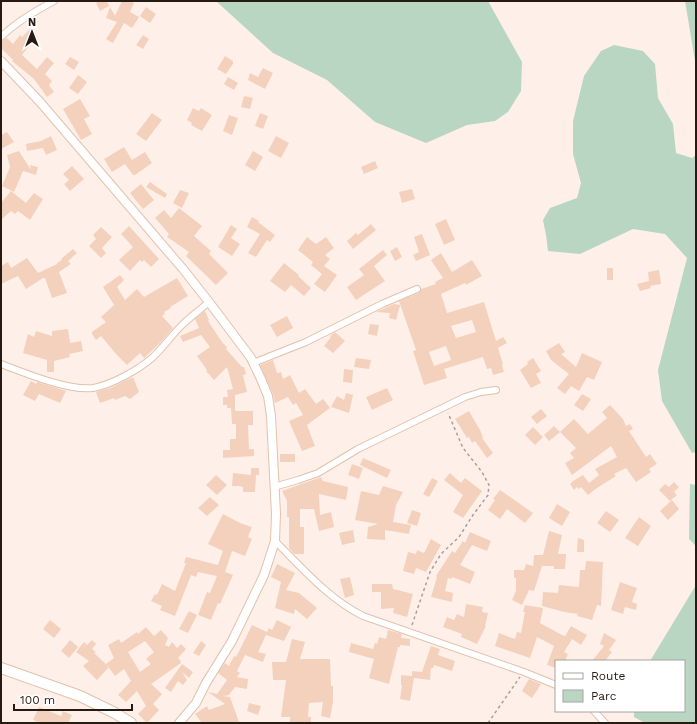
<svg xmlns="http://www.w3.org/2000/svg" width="697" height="724" viewBox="0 0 697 724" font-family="'Work Sans',sans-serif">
<rect width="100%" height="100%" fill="#fef0e8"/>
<path fill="#b9d6c3" d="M216,1H488L522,62L521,91L508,112L495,121L467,125L426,143L375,122L327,80L273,53Z
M685,1H696V67Z
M614,45L643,51L655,64L658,98L673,124L676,153L692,158L696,155V452L692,453L662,401L658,370L687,258L665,234L633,229L580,254L548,251L546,235L543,220L550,208L577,198L581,183L573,154V121L584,76L601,51Z
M690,484L696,485V546L689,539Z
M696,585V723H645L634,717V711H684V661H650Z"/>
<path fill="#f3d1bc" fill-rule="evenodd" d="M100,1H107L109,6L100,11L96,3Z
M122,1H129L134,3L130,12L139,17L132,28L124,23L113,43L106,39L117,22L106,18L110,7L115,16Z
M146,7L156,14L150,23L140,16Z
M30,29L36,35L30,42L31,43L22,55L37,69L47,57L54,63L45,74L52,81L49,85L54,92L47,97L34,79L12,61L13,60L1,48V41L7,38L13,44L20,35L22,37Z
M143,35L149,39L143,49L136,45Z
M225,56L233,61V64L226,74L217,69Z
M70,57L79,62L74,70L65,64Z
M263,68L273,73L265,89L248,80L250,73L258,77Z
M78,75L87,82L78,94L69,88Z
M228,77L238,83L234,90L224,84Z
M244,96L253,98L250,109L241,107Z
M80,99L90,116L84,119L92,134L81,140L63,109Z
M193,108L199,111L201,108L212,115L202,131L191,125L192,123L187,120Z
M152,113L162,120L146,141L136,134Z
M260,113L268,116L263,129L255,126Z
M229,115L238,118L232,135L223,131Z
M7,132L14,142L1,149V135Z
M51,136L57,150L46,155L43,148L27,151L26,144L41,141Z
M276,136L289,143L281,158L268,151Z
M124,147L132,160L145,152L152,163L135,175H133L125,164L112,172L104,159Z
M19,151L31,170L30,165L38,167L36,175L23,171L14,192L2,186L10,167L7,155Z
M253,151L263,157L255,171L245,165Z
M375,161L378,168L364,174L361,167Z
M72,166L84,179L70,191L64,184L69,180L63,174Z
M150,182L167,194L165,198L146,187Z
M141,184L154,200L143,209L130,193Z
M412,189L415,199L402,203L399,192Z
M180,190L189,193L182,208L173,203Z
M11,191L26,203L34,193L43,199L30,220L18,211L15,214L11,211L1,220V203Z
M179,208L202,226L194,236L211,251L209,254L228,273L216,285L186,256L189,252L167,237L169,234L155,218L164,210L171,218Z
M252,217L259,221L258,222L275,235L270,242L267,240L256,257L248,253L260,234L247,227Z
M446,219L455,240L444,245L435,224Z
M371,224L376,230L353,249L347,241L356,233L358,235Z
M231,225L237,229L231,238L240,244L232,256L218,247Z
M129,226L159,259L151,267L144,260L142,262L140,260L130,271L119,260L133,247L121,234Z
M101,227L112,237L102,248L106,253L101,258L89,246L96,239L93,235Z
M422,234L430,255L416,261L413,255L419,252L414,237Z
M307,237L316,244L326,237L334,248L325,255L330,259L324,266L337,275L325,292L314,284L322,274L311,265L313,262L298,250Z
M397,247L402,257L395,261L390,251Z
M73,249L77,253L68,261L71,264L59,272L67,293L52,298L45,278H43L26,289L18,276L1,284V266L8,262L11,268L27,258L38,273L57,264V263L62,260L61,259Z
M383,250L387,255L374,266L385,281L356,300L347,287L364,275L359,269Z
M441,253L452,272L472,260L482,276L466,285L465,283L441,294L447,313L484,302L496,341L503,337L507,343L498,348L503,364L502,365L504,372L493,375L491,368L487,369L483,357L444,369L447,378L424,385L413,351L416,350L399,301L419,293L421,289L436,284L435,282L443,278L431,260ZM472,320L476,332L456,338L451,326ZM446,346L451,360L434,366L429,352Z
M284,263L299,275L298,276L311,288L304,296L291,285L285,292L270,281Z
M607,268H613V280H607Z
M659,270L661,284L650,286L651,288L640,291L637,284L649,281L648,272Z
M120,275L124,280L117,287L125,300L137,289L144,297L177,278L188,296L170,307L171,308L164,312L165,314L162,316L173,328L160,343L144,358L140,353L127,365L116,354L101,336L96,340L92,334V332L106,322L101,317L114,305L103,287Z
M394,304L400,305L396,320L389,318L390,313L376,312Z
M205,311L209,320L208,321L222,342L227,347L226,349L242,367H244L246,374L243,375L247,392L235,395V411H253V425H248L249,449H254V456L223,458V450H230V439H236V424H232L231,408H227V405H223V397H228L227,390L233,389L227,367L214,380L206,371L207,370L197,356L210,347L201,335L183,342L180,336L199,328L195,319Z
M287,316L293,328L277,337L270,325Z
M370,324L379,325L377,336L368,334Z
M68,329L70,343L81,341L83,351L69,354L70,357L54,361V372H47V360L23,353L28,334L34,337L36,331L52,336V331Z
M335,332L345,341L333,353L324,346L331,337L330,336Z
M559,343L565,352L561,354L576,367L582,353L602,362L594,380L587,377L579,391L571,386L565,394L557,388L569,374L551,360L546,351Z
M356,358L371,360L369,369L354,367Z
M533,358L541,371L536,374L541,383L531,388L520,370L528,364L527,362Z
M273,360L277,373L281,372L283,379L290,375L299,393L305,389L316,404L323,399L330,408L307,425L315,446L302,451L289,421L303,415L296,403L293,405L288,397L275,403L273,394L260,365Z
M344,369L353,370L352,383L343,382Z
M133,377L139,392L130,399L125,396L115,400L114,398L100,403L96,392L110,388Z
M31,381L36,384L37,382L66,391L60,403L39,394L35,401L23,395Z
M387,388L393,400L372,410L366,397Z
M346,393L353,395L349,413L331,407L337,396L344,400Z
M582,394L591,399L583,411L574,405Z
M610,405L623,419L626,426L630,424L633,429L629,431L646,457L650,454L657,464L649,469L651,472L636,482L626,468L614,474L616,476L597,488L588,495L581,487L579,489L577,487L574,490L570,484L573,481L583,475L589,483L599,475L595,469L617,457L611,446L572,475L565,463L574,458L570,453L576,448L560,432L574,419L588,434L607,418L602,412Z
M541,409L547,416L537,424L531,417Z
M469,411L480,430L483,437L482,438L493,453L487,458L475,441L472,443L469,437L467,438L455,419Z
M554,426L560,432L549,441L544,435Z
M533,427L543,437L535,445L525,435Z
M280,454H295V462H280Z
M363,458L391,470L387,478L360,465Z
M352,464L363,468L359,479L348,475Z
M251,468H259V475H253H256L255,492H243V487L239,486V485L238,486H232L233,473L251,475Z
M450,473L461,483L465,478L482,491L463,518L453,512L463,495L444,480Z
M216,475L227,485L217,495L206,485Z
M321,477L323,481L348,487L346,500L319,494L320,515L331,512L334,527L319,531L314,509H300V527H304V554H294L289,548V517H287V501L282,491Z
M432,478L438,481L429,497L423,494Z
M674,482L679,487L674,492L677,495L670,501L659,490L665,484L669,487Z
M383,486L403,492L396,505L393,522L411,525L409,534L385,530V540L367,539L368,527L378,524L355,520L361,491L379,495Z
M500,490L533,513L525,523L507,509L500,519L488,510L495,500L493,499Z
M210,497L219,505L207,516L198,508Z
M672,500L679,509L668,520L660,511Z
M557,504L570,512L562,526L549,518Z
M412,510L421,513L417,526L407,523Z
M606,511L619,520L610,532L597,523Z
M223,514L240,523L252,527L248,537L252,539L245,556L232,551L225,572L233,575L220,604L218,603L211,620L198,615L207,592L210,593L217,576L198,572L196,577L191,575L175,616L160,610L162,606L151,601L155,594L157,595L162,584L175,591L186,563H184L186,557L218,565L223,551L208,544Z
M639,517L651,526L638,546L625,538Z
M353,530L355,542L342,545L339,533Z
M549,531L562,535L558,554H566L565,569H554V566H542L534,591L529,590L522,605L512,600L516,591V578H514V570H524L526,564L533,566L534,555H543Z
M470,532L491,541L487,551L472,545L460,565L475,572L470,584L452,577L451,579L448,578L445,591L453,593L452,602L431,597L437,577L436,576L452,551L455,553L463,541L465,543Z
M578,538L584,540V552H577Z
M431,539L441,545L426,572L416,568L414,574L403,571L408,552L416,554L417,550L424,553Z
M586,561L603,562L601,606L597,605L592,620L577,616L578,614L564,612L542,606L543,592L558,593L559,585L579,587L580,570H585Z
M277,564L295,573L286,590L299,593L317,608L307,619L295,609L294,614L275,608L281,582L271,577Z
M350,577L354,595L345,598L340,579Z
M620,582L637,588L632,602L637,604L636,610L625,607L623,614L611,610Z
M372,584H392L393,589L413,594L407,617L393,613L394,608L381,609V592H372Z
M466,604L483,607L482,612L488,613L485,626H486L477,644L461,637L462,634L443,627L447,617L454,620L457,614L464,617Z
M525,605L543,608L540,623L562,635L565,636L571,626L587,635L581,645L572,639L564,652L568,654L565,661H556V668L547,665L554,646L537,637L530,658L495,646L499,633L515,639L517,632L521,633L525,612H523Z
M189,611L197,615L188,633L179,629Z
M50,620L61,629L54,638L43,629Z
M277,620L291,627L284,641L266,635L258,652L266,654L263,662L245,655L237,671L240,673L237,677L248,679L247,689L235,687L229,695L223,696L230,697L239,722L236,723H202L195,714L207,706L209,710L225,704L208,692L217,694L227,680L218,673L225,663L229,666L234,656L236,657L252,625L267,632L269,628L272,630Z
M146,627L154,636L161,630L168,638L165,645L169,647L172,642L177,648L181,644L186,649L178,658L181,661L180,662L181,663L151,684L162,694L153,704L159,710L147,723L138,714L146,706L137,691L126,702L118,695L131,681L124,669L115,676L106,664L114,658L108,645L119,639L121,643L137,632L138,634ZM145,641L154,652L146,659L151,664L140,672L128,652Z
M388,630L402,634L401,638L410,639V646L400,645V647H398L389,684L369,678L374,659L349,652L351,643L373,649L375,643L377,644L379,637L386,639Z
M604,633L616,640L609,650L612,652L605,661H592L604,646L600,644Z
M292,639L305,642L300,659H330L331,686H333V702L330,718L321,716L323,702L309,703L308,717H311V723H290V717H281L286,680H273L272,662H286Z
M70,640L78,647L69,658L61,651Z
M92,640L96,644L92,649L96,652L94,653L109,667L97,680L83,666L89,661L76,652L84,642L87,645Z
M201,641L206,645L199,656L193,653Z
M431,646L440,649L438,655L455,661L452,671L434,665L433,668H431L430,680L414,678L410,701L400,699L402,685H401V675L412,676V671L422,672Z
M182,664L193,672L189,678L182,672L187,680L183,685L178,681L171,692L165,688Z
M529,679L541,684L532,698L522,691Z
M249,703L261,706L258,715L247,711Z
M39,707L61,716L63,711L72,715L68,723H40L33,720Z"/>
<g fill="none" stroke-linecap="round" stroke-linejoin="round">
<g stroke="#e3c1ac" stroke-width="8">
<path id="minor" d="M1,37C16,22 35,11 54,1
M253,363L306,342L382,304L417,289
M1,364C25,373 68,391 93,388C111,385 138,370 152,358C163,348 171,336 181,326C190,317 200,310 209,302
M274,487L298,480L318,473L358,449L465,397L481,392L496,390
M275,541C302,568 329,599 363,616L524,672L556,685
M594,711L605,723"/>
</g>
<g stroke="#e3c1ac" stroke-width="10">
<path id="tertiary" d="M1,61L40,102L183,269L209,302L251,358L261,379L268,396L271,416L276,514L275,541L264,575L232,641L206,683L196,703L179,723"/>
</g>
<g stroke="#e3c1ac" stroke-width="12">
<path id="trunk" d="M1,668L80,696L115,713L131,723"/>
</g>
<path stroke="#ac9f97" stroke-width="1.5" stroke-dasharray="3 3" stroke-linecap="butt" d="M412,625L430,572L441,554L459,537L473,515L488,495L489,485L482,472L463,448L448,413
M488,723L520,677"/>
<use href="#minor" stroke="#fff" stroke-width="6"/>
<use href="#tertiary" stroke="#fff" stroke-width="8"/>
<use href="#trunk" stroke="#fff" stroke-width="10"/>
</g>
<rect width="697" height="724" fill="none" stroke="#261a12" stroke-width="4"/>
<rect x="555" y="660" width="130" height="52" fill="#ffffff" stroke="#a8a3a0"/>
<rect x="563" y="673" width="20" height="6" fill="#ffffff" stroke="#a8a3a0"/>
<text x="591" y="680" font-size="12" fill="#261a12">Route</text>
<rect x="563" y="690" width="20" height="12" fill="#b9d6c3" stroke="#a8a3a0"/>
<text x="591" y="700" font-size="12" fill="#261a12">Parc</text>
<g transform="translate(32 32)" stroke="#ffffff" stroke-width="3" paint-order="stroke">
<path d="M0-3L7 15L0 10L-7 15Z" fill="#261a12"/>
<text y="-6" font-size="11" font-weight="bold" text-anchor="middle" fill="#261a12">N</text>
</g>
<path d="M14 704v6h118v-6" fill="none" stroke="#261a12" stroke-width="2"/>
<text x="20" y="704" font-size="12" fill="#261a12" stroke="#ffffff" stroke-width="3" paint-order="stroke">100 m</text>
</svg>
